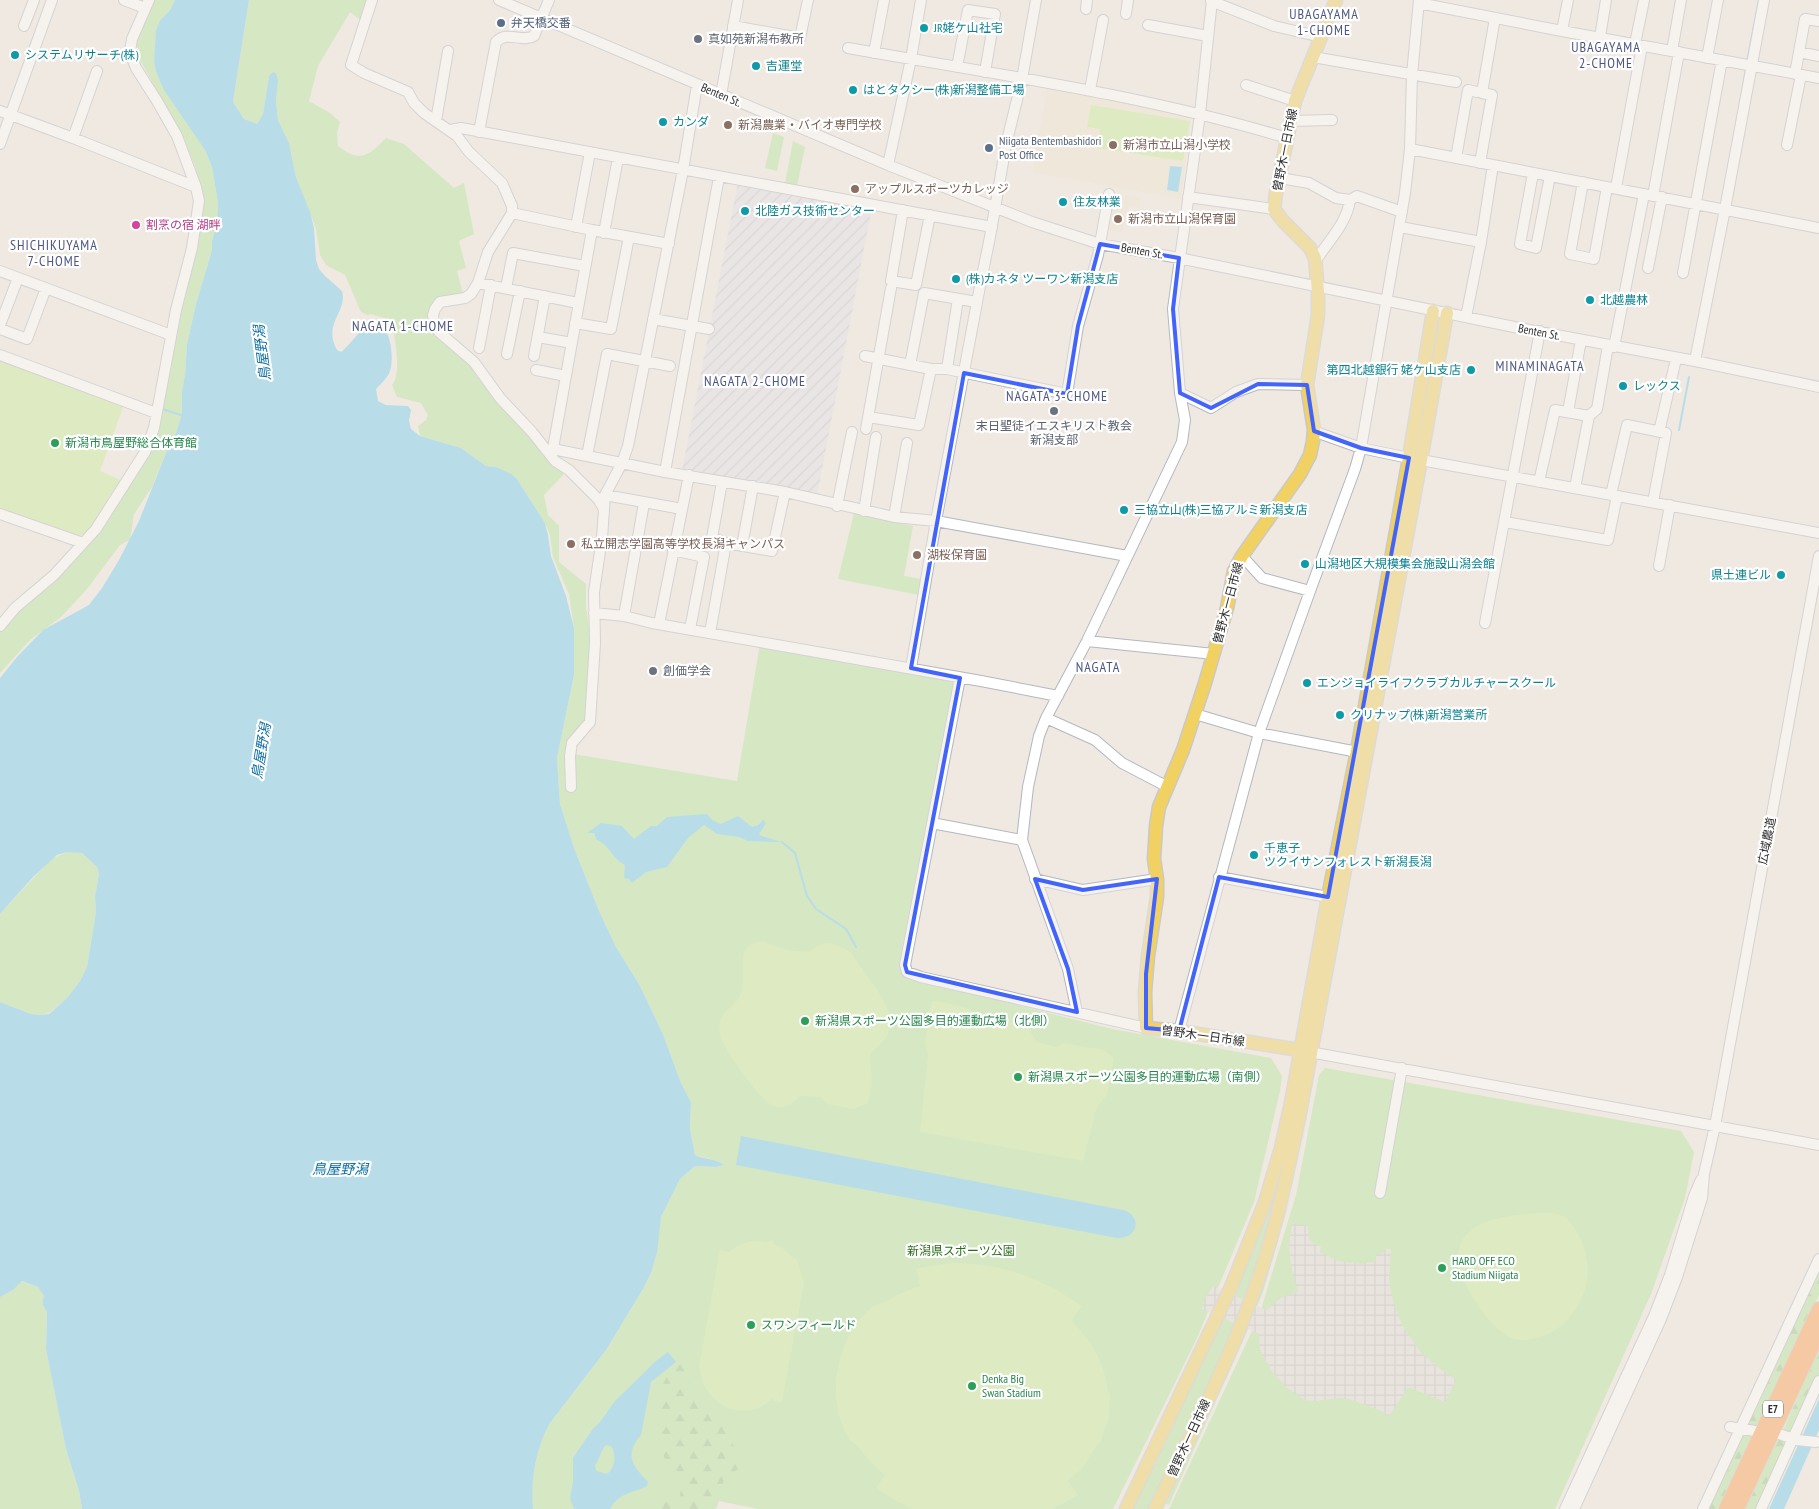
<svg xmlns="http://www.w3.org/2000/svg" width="1819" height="1509" viewBox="0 0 1819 1509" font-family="'PT Sans Narrow','Noto Sans JP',sans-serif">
<defs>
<pattern id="industrial-furrows" width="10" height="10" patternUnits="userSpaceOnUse" patternTransform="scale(1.25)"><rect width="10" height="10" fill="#e3e1e8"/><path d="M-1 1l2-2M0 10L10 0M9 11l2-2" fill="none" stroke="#c3c1c7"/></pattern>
<pattern id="forest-firs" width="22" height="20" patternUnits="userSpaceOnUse" patternTransform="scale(1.25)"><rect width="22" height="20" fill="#b6e59e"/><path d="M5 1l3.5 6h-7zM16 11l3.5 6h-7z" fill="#9dc588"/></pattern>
<pattern id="plaza-grid" width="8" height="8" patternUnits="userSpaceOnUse" patternTransform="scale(1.25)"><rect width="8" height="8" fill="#dfdcd8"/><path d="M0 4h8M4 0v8" fill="none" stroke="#c0bdba"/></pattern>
</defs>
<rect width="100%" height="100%" fill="#efe9e1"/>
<path fill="url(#industrial-furrows)" d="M738,182L872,207L817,496L682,470Z"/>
<path fill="#f0e6d1" d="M1047,88L1192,116L1181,199L1032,173Z
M1116,193L1141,198L1139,208L1128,206L1122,233L1108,230Z"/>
<path fill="#b6e59e" d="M154,0H175L170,10L161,19L154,62L205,150L212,167L218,203L217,222L212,241V250L196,304L187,344L185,375L182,391V414L176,433L170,443L152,487L134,514L130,540L120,545L87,589L61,617L31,639L0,673V632L21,607L47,586L142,463L197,248L203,201L196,168L185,141L140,60L137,46V37Z
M249,0H369L362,21L350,12L318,66L309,101L330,113L340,122L337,133L338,146C359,163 369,156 386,138L404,144L454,188L464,183L474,234L459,241L466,268L457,271L463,294L433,306L429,311L427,321L430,327L435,335L470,363L564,474L544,495L548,515L559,526V562L586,584V608L591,640L590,667L586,696L589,717L573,754L737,781L760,644L954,682L899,964L906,977L1112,1029L1271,1058L1282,1076L1280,1091L1254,1202L1197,1338L1113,1509H758L719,1501L716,1509H533C531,1479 535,1450 550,1423L606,1350L643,1289L651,1273L661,1217L680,1179L695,1166L716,1167L724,1165C716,1158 705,1159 695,1155L690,1129L691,1102L681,1083L662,1032L639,984L616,947L599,911L574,848L560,804L557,758L574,675V628L569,594L553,557L550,535L545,523L517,479L496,467L486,466L461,448L420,436L418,426L426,420L428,415L421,403L397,397L392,385C401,375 396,347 394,334L388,328L384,318L371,314L368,315L361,312L345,275L326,265L320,255L316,229L296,177L289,143L278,120L276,102L278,81L269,76L263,114L257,124L244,119L233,102Z
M773,133L784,137L777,171L765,168Z
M793,141L805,147L797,186L785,184Z
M854,513L913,526L904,576L922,579L919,595L838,579Z
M75,851L82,853L97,867L99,874L95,896L96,912L87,967L80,981L67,998L49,1013L41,1015L31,1014L0,1002V914L51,859L67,852Z
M1325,1068L1681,1131L1694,1152L1685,1198L1651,1294L1555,1509H1169L1259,1316L1296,1195L1319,1075Z
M1313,1075H1314L1299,1163Z
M1291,1120L1271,1227L1223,1359L1152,1509H1130L1172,1422Z
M1293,1189L1263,1292L1244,1339L1172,1498L1169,1505L1166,1504L1219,1386L1276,1243Z
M21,1281L38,1287L44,1296C41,1303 43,1306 47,1312L46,1349L66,1449L79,1491L82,1509H0V1297L13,1290Z"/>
<path fill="url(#forest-firs)" d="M1819,1262V1295L1720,1509H1702L1743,1420Z
M1819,1349V1377L1791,1434L1782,1433Z
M681,1364L691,1375L690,1384L693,1398L722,1420L740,1460L738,1469L724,1479L716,1509H648L652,1502L659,1496L675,1500L680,1496L682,1483L679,1473L668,1463L664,1457L660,1441L664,1424L655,1414V1398L670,1371Z
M1779,1437L1784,1440L1787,1447L1759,1509H1745Z"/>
<path fill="#c9ec9a" d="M1091,105L1190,121L1183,161L1097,148L1100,129L1087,127Z
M0,357L124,404L100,471L121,480L108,498L101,516L86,534L78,535L0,508Z
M764,941C774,947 801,955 811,950C817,947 823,942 829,943C835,944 845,948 850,952C854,956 858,963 861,967C872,984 894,1007 890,1028C887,1042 878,1045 870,1055L872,1086L868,1103L854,1109L827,1104L821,1097L800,1096C793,1104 784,1110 773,1106C760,1100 721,1046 719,1032C717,1010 735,1010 741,993C745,981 740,962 745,951C749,943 756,942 764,941Z
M933,1001H939L969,1009L983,1017L1026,1025L1037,1042L1057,1047L1063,1043L1104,1050L1114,1058L1107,1095L1097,1107L1083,1161L920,1132L928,1056L925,1042L930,1008Z
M1536,1213C1545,1213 1555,1212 1563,1216C1571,1220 1577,1232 1581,1240C1602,1284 1571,1340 1520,1340C1495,1340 1457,1281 1458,1257C1458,1251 1460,1243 1463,1239C1476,1218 1515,1215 1536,1213Z
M770,1240L774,1241L773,1243L782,1248L797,1260L804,1283L782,1402L773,1401L772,1398C754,1418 724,1414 708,1392C703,1385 701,1376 699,1367L720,1250L729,1252C742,1241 752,1240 768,1242Z
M955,1263C1002,1263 1044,1279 1082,1306L1071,1321C1091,1340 1106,1364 1108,1393H1110L1109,1416L1100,1444L1098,1443L1084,1466L1068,1481L1078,1495L1053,1509H913L898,1502L876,1488L885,1475C872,1465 867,1457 856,1445C853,1442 850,1441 848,1437C825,1397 836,1337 872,1307C875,1304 881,1304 885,1302C897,1295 907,1290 920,1286L916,1269L935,1265Z"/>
<path fill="url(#plaza-grid)" d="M1292,1223L1308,1226L1309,1239L1314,1244L1321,1247L1320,1252L1338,1261L1359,1264L1375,1262L1376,1255L1383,1253L1386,1249H1391L1389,1278L1392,1298L1402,1325L1421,1353L1435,1365L1456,1380L1445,1402L1408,1387L1390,1415L1386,1416L1384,1412L1352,1400L1340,1398L1316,1401L1305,1400L1287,1388L1269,1368L1270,1366L1264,1359L1260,1349L1259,1334L1202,1309L1204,1300L1213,1286L1267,1310L1282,1297L1298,1292L1292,1270L1290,1258L1289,1246Z"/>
<path fill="#75cff0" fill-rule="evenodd" d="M175,0H249L233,102L244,119L257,124L263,114L269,76L273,72L276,73L278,81L276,102L278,120L289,143L296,177L310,212L314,228L316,260L319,269L325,276L342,291C348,312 322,323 337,350L341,352C352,344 360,326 374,325C392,323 394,359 390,371C388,377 381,384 376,389L378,401L386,405L408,406L411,410L409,421L411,429L420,436L461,448L486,466L496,467L511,474L517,479L545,523L548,535L551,556L566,596L574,628V675L557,758L560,804L574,848L599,911L616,947L639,984L662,1032L681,1083L691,1102L690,1129L695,1155C705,1160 716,1158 724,1165L716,1167L695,1166L680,1179L661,1217L657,1252L651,1273L643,1289L606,1350L550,1423C535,1450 531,1479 533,1509H82L79,1491L66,1449L46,1349L47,1312C43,1306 41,1303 44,1296L38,1287L22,1281L13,1290L0,1297V1002L31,1014L41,1015L49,1014L67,998L80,981L87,967L96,912L95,896L99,874L97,867L82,853L67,852L57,855L34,876L0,914V678L17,657L43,630L89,605L102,588L119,560L139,521L170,443L176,433L182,414V391L185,375L187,344L196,304L212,250V241L217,222L218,203L212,167L205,150L164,90L157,74L154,62L156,30L161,19L170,10Z
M1170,166L1182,167L1178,192L1167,190Z
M707,814L712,820L721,824L738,816L752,827L758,825L763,820L766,823L759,834L761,836L782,842L748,841L739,837L717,834L704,825L688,838L667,867L646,872L632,883L629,879L624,878L625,865C611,858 610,845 597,840L594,833H587L601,823L622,826L634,839L651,826H657L667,817Z
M741,1136L1123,1210C1143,1216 1138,1239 1117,1238L736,1165Z
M668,1352L676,1362L651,1382L641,1435C624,1455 632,1465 648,1482L647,1486C631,1494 620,1492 610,1509H574L570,1498L573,1482V1458L592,1430L600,1422L615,1401L656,1361ZM606,1445L611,1446C617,1455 615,1468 607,1474L596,1471L595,1465C600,1459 600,1451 606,1445Z
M1819,1399V1430L1784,1509H1769Z"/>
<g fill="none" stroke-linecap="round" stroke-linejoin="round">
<path stroke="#75cff0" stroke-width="2" d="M1747,62L1759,0
M1739,109L1746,69
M162,409L184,416
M1679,430L1689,377
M782,842L795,853L807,896L816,909L846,929L856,947"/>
<g stroke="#b4b7c1" stroke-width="12">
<path id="minor" d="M124,0L145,8
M372,0L351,65L364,73L408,92L414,103L424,113L457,136L469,152L502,183L512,206V213L488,252L478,283L471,294L465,298L440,302L435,309L433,315L434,324L439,332L474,362L500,398L532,432L555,461L569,470L598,499L604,509
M499,0L888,165L1032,222L1100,244L1179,258L1514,327L1695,361L1819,387
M1212,0L1200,114L1173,309L1180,393L1211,408L1236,392L1258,384L1307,385
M1211,1L1274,26L1321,37
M1419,3L1562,31L1819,78
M1086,9L1087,0
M1126,14L1128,0
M1148,25L1208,36
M24,26L34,0
M733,26L800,38L808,0
M1562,31L1568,0
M1600,37L1606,0
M1635,44L1644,0
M848,48C995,74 1144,95 1287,138
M1672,51L1681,0
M1799,52L1819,56
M874,53L884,0
M1313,57L1456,82
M1707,58L1718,0
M957,67L968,10L995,14L985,72
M1795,74L1805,19L1819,21
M1246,85L1295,101
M1090,90L1103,20
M721,95L738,0
M0,111L73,138L196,187
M436,121L448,51
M1290,121L1332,120
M450,130L461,128L992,227
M479,132L496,42C507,30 522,43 534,36L549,0
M73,138L97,71
M0,144L52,0
M1787,145L1801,75
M1410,149L1819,228
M1456,158L1468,90L1477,92
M1480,163L1492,95L1482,93L1495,18
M888,165L911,59L921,0
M1533,173L1520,244L1536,248L1550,176
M1280,178L1309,183L1336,198L1350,200
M1583,182L1570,254L1594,259L1607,187
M1616,188L1642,46
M1653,196L1679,52
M1188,197L1274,209
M903,210L891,281L916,285L930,215
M512,213L592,230L669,244
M576,227L590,152
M1400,227L1481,242
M604,233L618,158
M1315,258L1319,256C1331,238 1347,222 1350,200L1357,196L1402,212
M1648,268L1662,197
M0,271L171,335
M1683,273L1722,60
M478,283L578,303
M506,288L513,253L585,266
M1466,317L1481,242L1493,165
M653,319L709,329
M575,323L611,329L629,237
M0,325L18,278
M0,329L27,339L46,288
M538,337L572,343
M1614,347L1644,194
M479,348L491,285
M507,354L520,291
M0,355L156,413
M534,356L545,296
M865,356L931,369H947L1067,394L1078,326L1098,255L1109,194
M1695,361L1725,209L1764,0
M910,365L924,293L977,302
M947,369L958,299
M536,370L566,376
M1568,412L1581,340
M1589,416L1597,409L1608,346
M868,417L919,425L931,369
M866,429L891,288
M1313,431L1361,448L1409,458
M1659,432L1676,359
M553,449L665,472L785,492L894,517L936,521L1127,556
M549,453L553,449L554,443L592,230
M587,456L607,354L670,366
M1421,460L1819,533
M665,472L719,177
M722,482L712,538L726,543L772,551L785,492
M1539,482L1555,410L1589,416L1575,488
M605,495L682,509
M1611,495L1627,425L1666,433L1653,502
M837,506L852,432
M864,511L876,437
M0,514L83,543
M894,517L907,443
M1505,522L1608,540L1617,496
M742,546L753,486
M673,550L704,557L690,629
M1242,556L1262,578L1310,591
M1659,566L1670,505
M594,613L624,616L652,623L981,681L1058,696
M624,616L644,503
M1485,623L1540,331
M659,624L689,475
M0,626L15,608L54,575L96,529L145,452L154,428L176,310L192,248L199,201L196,187L177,136L157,101L136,68L132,58L130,51L132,39L149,0
M710,633L726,543
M1087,641L1214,654
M911,668L936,521L981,281L990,237L1006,145L1022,79L1036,0
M960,678L905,965L907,972L921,977L1146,1028
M1195,714L1259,733L1363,753
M1046,718L1095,740L1122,763L1166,786
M571,787L570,756L572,743L590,722L595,643L594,592L602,538L605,495L622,463L628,446L683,170L697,85
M937,824L1022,840
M1219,877L1328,897
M1035,879L1083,890L1157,879
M1077,1012L1068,969L1022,840L1028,787L1039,736L1046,718L1087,641L1182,442L1185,420L1180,393
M1179,1031L1259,733L1310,591L1355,469L1361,448L1405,193L1410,149L1412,75L1419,0
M1304,1051L1819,1145
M1380,1193L1402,1068
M1730,1427L1755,1431
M1779,1434L1797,1440L1816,1442
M1565,1509L1654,1316L1670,1275L1694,1196L1701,1180
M1574,1509L1661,1319L1677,1277L1702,1198L1704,1174L1715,1126L1819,556
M1703,1509L1819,1259
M1761,1509L1819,1381"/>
</g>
<g stroke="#c9c9c9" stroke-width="15">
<path id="major" d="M1300,1050L1179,1031L1146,1028L1145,992L1148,956L1157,897V879L1154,859L1156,826L1159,807L1183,750L1205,683L1227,608L1234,571L1242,556L1300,474L1310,455L1313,441L1314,430L1307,385L1318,315V292L1315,258L1310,248L1283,221L1274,209L1276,193L1295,101L1336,0
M1126,1509L1231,1287L1265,1202L1281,1148L1291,1103L1328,897L1357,751L1409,458L1433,311
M1155,1509C1195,1426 1239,1343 1266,1255C1281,1206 1291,1156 1301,1107L1421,460L1447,313"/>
</g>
<g stroke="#c9c9c9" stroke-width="16">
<path id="highway" d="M1726,1509L1819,1309
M1737,1509L1819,1332"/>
</g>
<use href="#minor" stroke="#fff" stroke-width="10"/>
<use href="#major" stroke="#f2d163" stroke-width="12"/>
<use href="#highway" stroke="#ffa35c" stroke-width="14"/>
</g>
<path d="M0 0H1819V1509H0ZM1100,244L1179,258L1173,309L1180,393L1211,408L1258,384L1307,385L1314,431L1361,448L1409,458L1328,897L1219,877L1179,1031L1146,1028V974L1157,879L1083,890L1035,879L1068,969L1077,1012L907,972L905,965L960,678L911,668L964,373L1067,394L1078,326Z" fill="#efe9e1" fill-opacity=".55" fill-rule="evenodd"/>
<path fill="none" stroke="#4264fb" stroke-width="4" stroke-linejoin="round" d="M1100,244L1179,258L1173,309L1180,393L1211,408L1258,384L1307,385L1314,431L1361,448L1409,458L1328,897L1219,877L1179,1031L1146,1028V974L1157,879L1083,890L1035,879L1068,969L1077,1012L907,972L905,965L960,678L911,668L964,373L1067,394L1078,326Z"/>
<g fill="#5c6f8a" stroke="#fff" stroke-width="2">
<circle cx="501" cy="23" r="5"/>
<circle cx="989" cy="148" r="5"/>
</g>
<g fill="#0f9aa8" stroke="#fff" stroke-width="2">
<circle cx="924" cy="28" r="5"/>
<circle cx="15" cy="55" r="5"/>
<circle cx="756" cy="66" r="5"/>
<circle cx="853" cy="90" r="5"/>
<circle cx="663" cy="122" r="5"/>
<circle cx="1063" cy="202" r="5"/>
<circle cx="745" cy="211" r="5"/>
<circle cx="956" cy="279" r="5"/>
<circle cx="1590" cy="300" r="5"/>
<circle cx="1471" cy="370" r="5"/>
<circle cx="1623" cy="386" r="5"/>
<circle cx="1124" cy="510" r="5"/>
<circle cx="1305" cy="564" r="5"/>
<circle cx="1781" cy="575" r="5"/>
<circle cx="1307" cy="683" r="5"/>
<circle cx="1340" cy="715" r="5"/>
<circle cx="1254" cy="855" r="5"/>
</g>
<g fill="#6b7280" stroke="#fff" stroke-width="2">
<circle cx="698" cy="39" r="5"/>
<circle cx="1054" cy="411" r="5"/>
<circle cx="653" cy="671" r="5"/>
</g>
<g fill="#8d6e63" stroke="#fff" stroke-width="2">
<circle cx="728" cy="125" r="5"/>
<circle cx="1113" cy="145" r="5"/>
<circle cx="855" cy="189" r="5"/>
<circle cx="1118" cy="219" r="5"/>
<circle cx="571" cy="544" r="5"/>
<circle cx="917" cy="555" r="5"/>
</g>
<circle fill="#d1479c" stroke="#fff" stroke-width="2" cx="136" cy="225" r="5"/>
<g fill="#2e9e5b" stroke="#fff" stroke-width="2">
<circle cx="55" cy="443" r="5"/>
<circle cx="805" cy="1021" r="5"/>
<circle cx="1018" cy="1077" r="5"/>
<circle cx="1442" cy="1268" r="5"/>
<circle cx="751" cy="1325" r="5"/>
<circle cx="972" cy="1386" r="5"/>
</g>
<g text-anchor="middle" stroke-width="4.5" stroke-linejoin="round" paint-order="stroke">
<rect fill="#fff" stroke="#6d6d6d" stroke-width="1" x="1763" y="1400.5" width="20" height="17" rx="4"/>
<g font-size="11" font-weight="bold" fill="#2e2e2e">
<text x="1773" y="1413">E7</text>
</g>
<g font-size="12" fill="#4e5e75" stroke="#fff" text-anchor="start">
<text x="511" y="27">弁天橋交番</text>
<text x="999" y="145">Niigata Bentembashidori<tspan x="999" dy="14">Post Office</tspan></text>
</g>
<g font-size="12" fill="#0d838f" stroke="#fff" text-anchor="start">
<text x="934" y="32">JR姥ケ山社宅</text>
<text x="25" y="59">システムリサーチ(株)</text>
<text x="766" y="70">吉運堂</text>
<text x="863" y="94">はとタクシー(株)新潟整備工場</text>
<text x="673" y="126">カンダ</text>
<text x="1073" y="206">住友林業</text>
<text x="755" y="215">北陸ガス技術センター</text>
<text x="966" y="283">(株)カネタ ツーワン新潟支店</text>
<text x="1600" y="304">北越農林</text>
<text x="1461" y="374" text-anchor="end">第四北越銀行 姥ケ山支店</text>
<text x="1633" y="390">レックス</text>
<text x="1134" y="514">三協立山(株)三協アルミ新潟支店</text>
<text x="1315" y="568">山潟地区大規模集会施設山潟会館</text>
<text x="1771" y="579" text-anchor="end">県土連ビル</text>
<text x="1317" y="687">エンジョイライフクラブカルチャースクール</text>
<text x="1350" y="719">クリナップ(株)新潟営業所</text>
<text x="1264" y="852">千恵子<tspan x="1264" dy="14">ツクイサンフォレスト新潟長潟</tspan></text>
</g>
<g font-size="12" fill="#5b616d" stroke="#fff" text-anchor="start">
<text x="708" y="43">真如苑新潟布教所</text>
<text x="1054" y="430" text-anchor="middle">末日聖徒イエスキリスト教会<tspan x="1054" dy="14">新潟支部</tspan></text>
<text x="663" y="675">創価学会</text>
</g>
<g font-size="12" fill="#2e2e2e" stroke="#fff">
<text transform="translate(721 95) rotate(23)" y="4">Benten St.</text>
<text transform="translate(1285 150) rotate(-79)" y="4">曽野木一日市線</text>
<text transform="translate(1142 251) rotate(10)" y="4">Benten St.</text>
<text transform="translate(1539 332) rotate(11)" y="4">Benten St.</text>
<text transform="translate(1228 603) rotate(-75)" y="4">曽野木一日市線</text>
<text transform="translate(1767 841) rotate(-79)" y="4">広域農道</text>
<text transform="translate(1203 1036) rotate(8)" y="4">曽野木一日市線</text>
<text transform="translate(1189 1438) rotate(-65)" y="4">曽野木一日市線</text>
</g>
<g font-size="12" fill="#785e54" stroke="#fff" text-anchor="start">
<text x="738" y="129">新潟農業・バイオ専門学校</text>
<text x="1123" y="149">新潟市立山潟小学校</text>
<text x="865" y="193">アップルスポーツカレッジ</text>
<text x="1128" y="223">新潟市立山潟保育園</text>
<text x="581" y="548">私立開志学園高等学校長潟キャンパス</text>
<text x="927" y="559">湖桜保育園</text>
</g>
<g font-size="12" fill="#b23c85" stroke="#fff" text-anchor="start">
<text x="146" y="229">割烹の宿 湖畔</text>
</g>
<g font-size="12" fill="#27864d" stroke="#fff" text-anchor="start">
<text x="65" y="447">新潟市鳥屋野総合体育館</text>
<text x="815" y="1025">新潟県スポーツ公園多目的運動広場（北側）</text>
<text x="1028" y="1081">新潟県スポーツ公園多目的運動広場（南側）</text>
<text x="1452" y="1265">HARD OFF ECO<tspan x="1452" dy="14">Stadium Niigata</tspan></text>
<text x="761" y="1329">スワンフィールド</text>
<text x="982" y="1383">Denka Big<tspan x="982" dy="14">Swan Stadium</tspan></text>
</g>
<g font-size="12" fill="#2c6e1b" stroke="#fff">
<text x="961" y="1255">新潟県スポーツ公園</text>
</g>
<g font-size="14" letter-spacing="1" fill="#4d5680" stroke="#fff">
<text x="1324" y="19">UBAGAYAMA<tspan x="1324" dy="16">1-CHOME</tspan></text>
<text x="1606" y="52">UBAGAYAMA<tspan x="1606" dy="16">2-CHOME</tspan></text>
<text x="54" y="250">SHICHIKUYAMA<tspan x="54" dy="16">7-CHOME</tspan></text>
<text x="403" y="331">NAGATA 1-CHOME</text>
<text x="1540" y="371">MINAMINAGATA</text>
<text x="755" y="386">NAGATA 2-CHOME</text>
<text x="1057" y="401">NAGATA 3-CHOME</text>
<text x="1098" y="672">NAGATA</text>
</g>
<g font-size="14" font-style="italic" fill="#0d6fa3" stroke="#fff">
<text transform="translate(262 353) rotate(-97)" y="5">鳥屋野潟</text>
<text transform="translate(261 751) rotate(-81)" y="5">鳥屋野潟</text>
<text x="340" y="1174">鳥屋野潟</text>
</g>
</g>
</svg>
